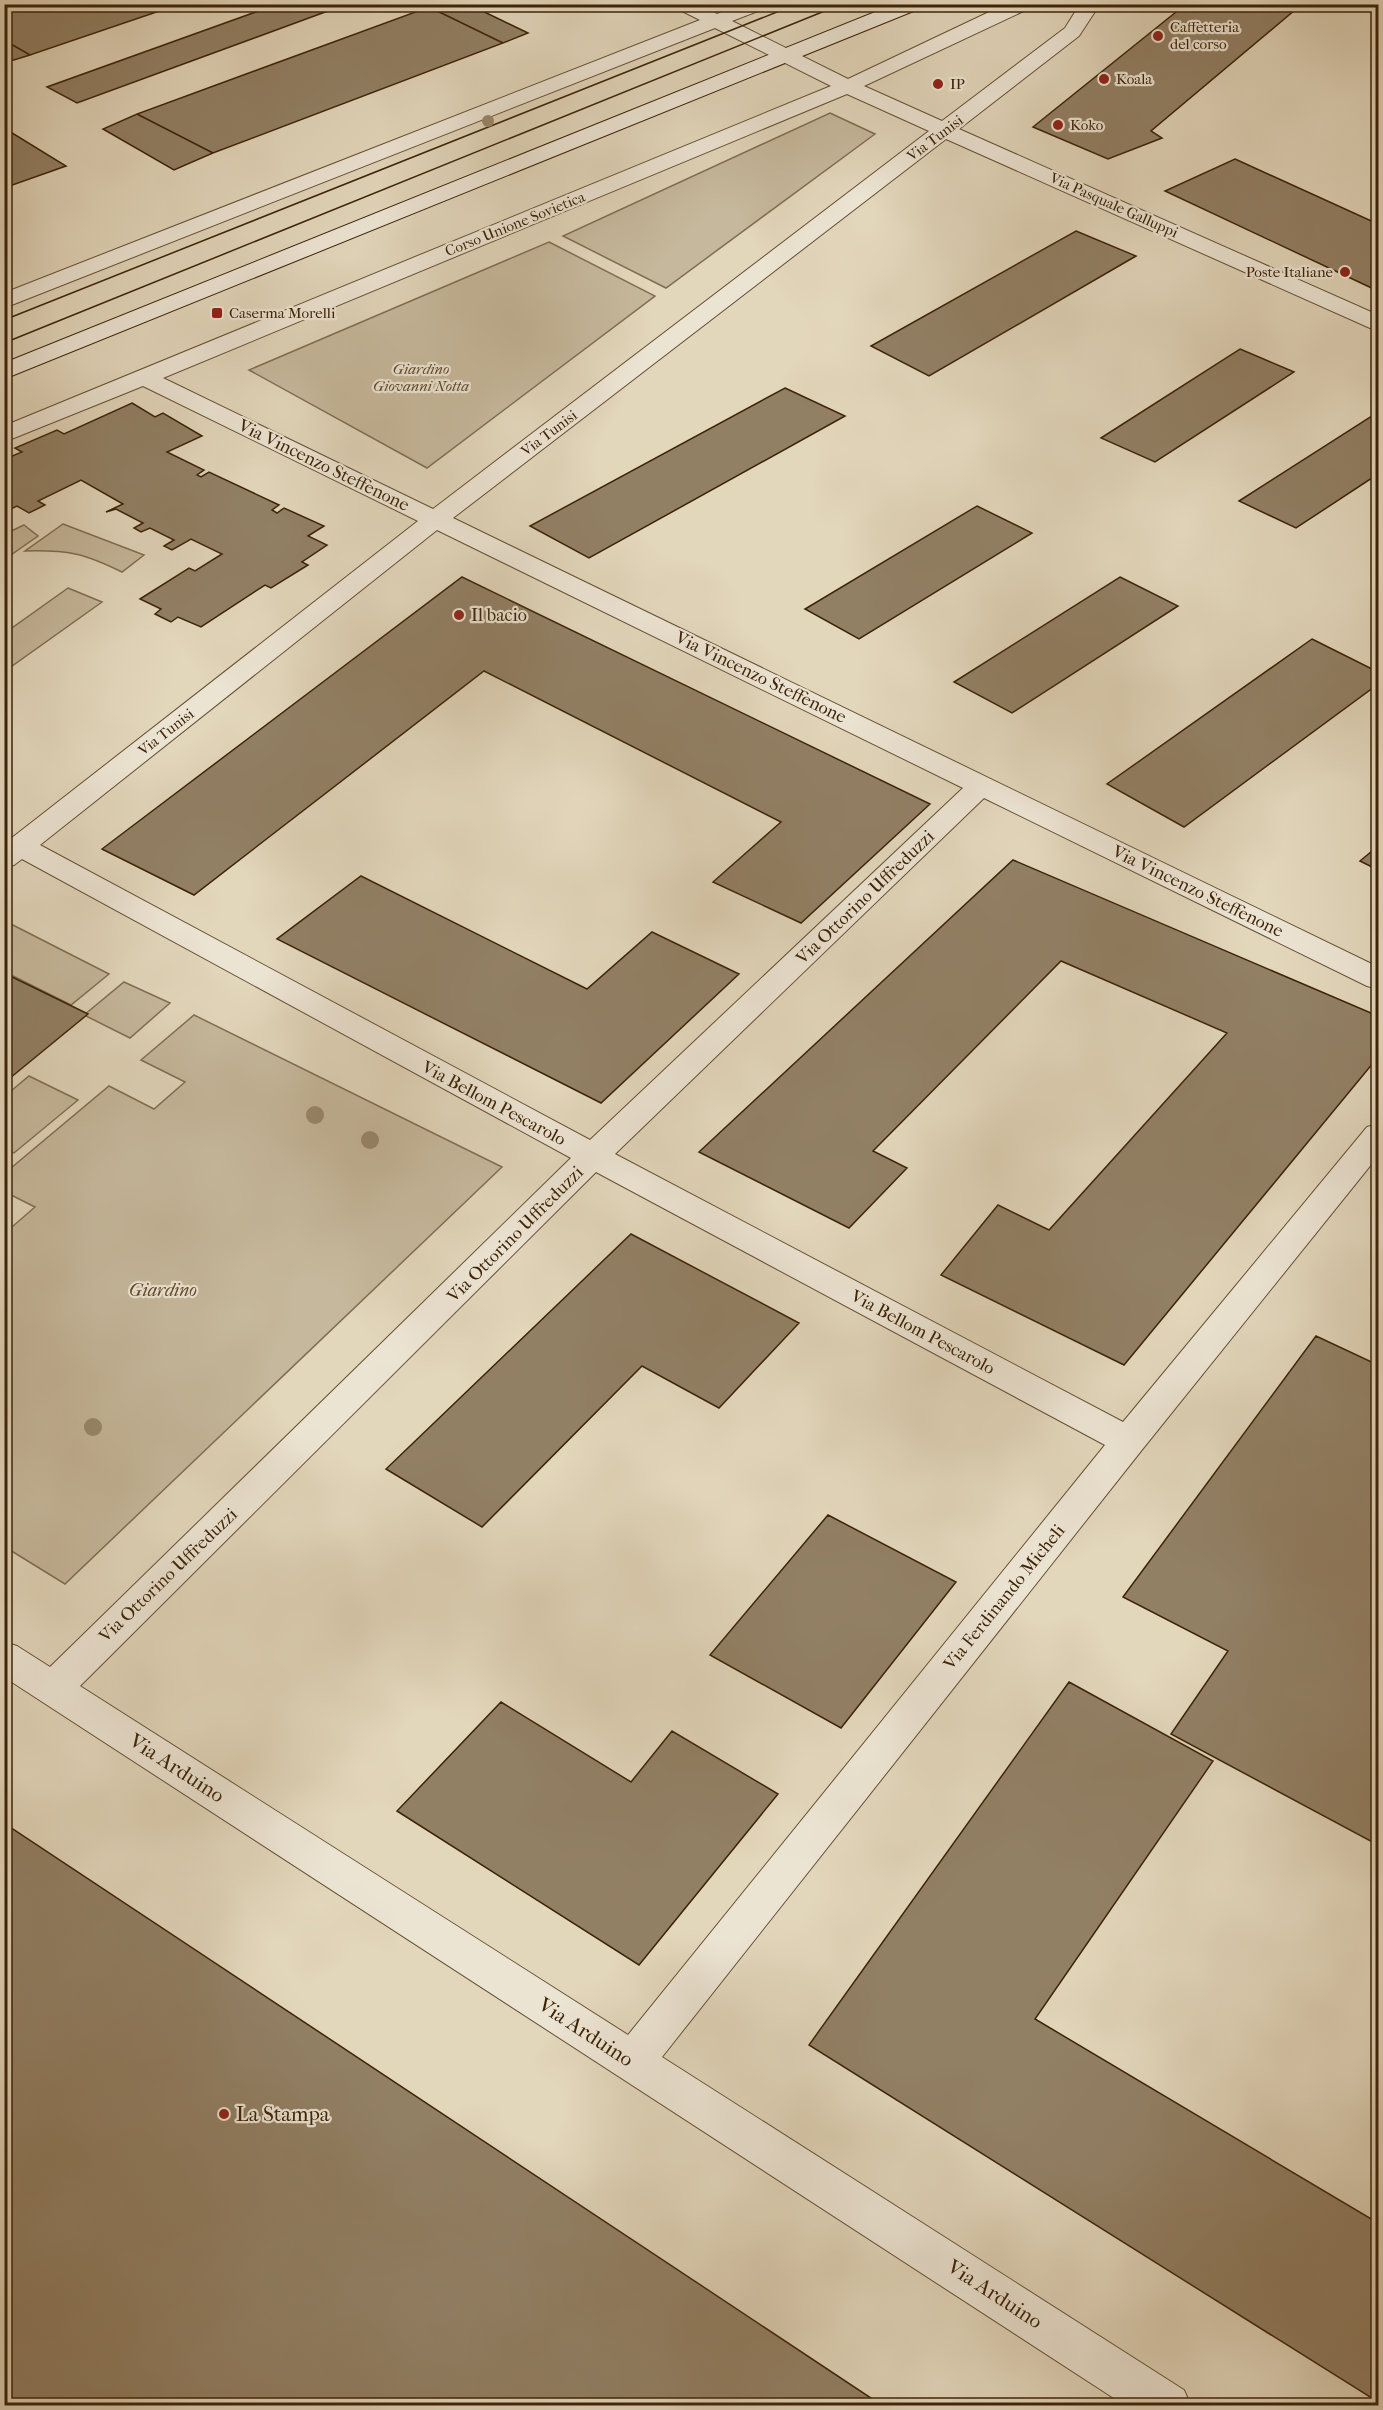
<svg xmlns="http://www.w3.org/2000/svg" width="1383" height="2410" viewBox="0 0 1383 2410" font-family="'IM FELL French Canon',serif">
<rect width="100%" height="100%" fill="#e2d6bb"/>
<filter id="stains"><feTurbulence type="fractalNoise" baseFrequency=".00333" numOctaves="4"/><feColorMatrix values="0 0 0 0 .2 0 0 0 0 .09 0 0 0 0 .02 0 0 0 .5 -.17"/></filter>
<radialGradient id="worn" r=".72"><stop offset=".6" stop-color="#630" stop-opacity="0"/><stop offset="1" stop-color="#630" stop-opacity=".3"/></radialGradient>
<path fill="#c6b89c" stroke="#816e52" stroke-width="1.5" d="M830,113L875,134L666,288L563,236Z
M549,242L655,296L427,468L249,370Z
M63,524L144,555L122,572C83,553 69,550 25,551Z
M24,525L38,536L5,559V534Z
M68,588L102,602L5,671V633Z
M5,921L109,974L71,1005L5,972Z
M124,982L170,1003L130,1038L84,1015Z
M194,1015L502,1167L65,1584L5,1547V1233L35,1207L5,1192V1173L109,1086L154,1109L185,1082L141,1060Z
M29,1076L78,1100L14,1153L5,1149V1096Z"/>
<path fill="#928065" stroke="#3c2307" stroke-width="1.5" d="M16,4H180L30,55L4,40V8Z
M278,4H347L77,103L47,87Z
M437,4H468L528,33L503,43L429,7Z
M1186,4H1302L1151,131L1162,138L1108,159L1033,127Z
M429,7L503,43L213,153L137,114Z
M4,40L30,55L4,63Z
M137,114L213,153L174,170L103,129Z
M4,128L66,166L4,188Z
M1235,159L1378,224V291L1165,191Z
M1076,231L1136,256L929,376L871,346Z
M1240,349L1294,372L1155,462L1101,438Z
M785,388L845,416L589,558L530,526Z
M132,403L155,417L163,413L202,436L167,452L204,470L197,475L201,477L209,472L279,505L272,510L277,513L284,508L324,526L308,536L327,545L302,562L308,565L271,588L265,585L201,627L178,617L171,622L155,614L161,609L140,599L189,568L195,571L222,554L191,539L172,550L164,546L174,540L150,528L141,532L134,528L143,523L116,509L106,512L123,504L81,480L38,501L45,505L29,513L17,506L4,512V454L10,457L22,452L15,448L57,430L64,434Z
M1378,412V474L1296,528L1239,501Z
M977,506L1032,533L859,639L805,609Z
M462,577L930,804L801,923L713,882L781,822L484,671L194,895L102,849Z
M1120,577L1178,606L1012,713L954,682Z
M1312,639L1378,672V684L1184,827L1107,784Z
M1378,846V870L1360,861Z
M1013,860L1378,1016V1057L1124,1365L941,1275L998,1205L1049,1230L1227,1033L1061,961L873,1151L907,1168L849,1228L699,1152Z
M361,876L587,989L652,932L739,974L601,1103L277,939Z
M4,973L88,1014L4,1083Z
M631,1234L799,1323L719,1408L642,1366L482,1527L386,1469Z
M1316,1336L1378,1365V1845L1171,1734L1228,1651L1123,1597Z
M828,1515L956,1582L841,1728L710,1655Z
M1069,1682L1213,1761L1035,2019L1378,2223V2402L809,2045Z
M501,1702L631,1782L672,1731L778,1794L639,1965L397,1811Z
M4,1823L883,2406H4Z"/>
<g fill="none" stroke-linecap="round" stroke-linejoin="round">
<g stroke="#665034" stroke-width="2">
<path id="street" d="M674,4H699L717,14L740,4H768L766,8L732,21L848,79L1006,4H1032L1030,8L864,86L942,121L1065,28L1080,4H1100L1079,36L959,129L1378,315V330L1370,328L946,139L453,518L1378,967V989L1367,986L984,798L615,1154L1123,1422L1367,1127L1378,1124V1156L1141,1451L662,2057L1184,2390L1191,2406H1126L4,1677V1642L17,1646L50,1667L571,1158L22,859L14,865L4,868V844L418,521L143,386L4,442V426L831,86L715,28L4,308V293L700,20L676,8ZM847,94L929,131L433,509L163,378ZM437,530L963,788L590,1140L40,845ZM596,1172L1105,1445L628,2035L80,1686Z"/>
</g>
<g stroke="#3c2307" stroke-width="2">
<path id="secondary" d="M895,4H923L921,8L4,379V363Z"/>
</g>
<use href="#street" fill="#ece4d3" fill-rule="evenodd"/>
<use href="#secondary" fill="#ece4d3" fill-rule="evenodd"/>
<path stroke="#3c2307" stroke-width="1.5" d="M4,320L797,4
M4,343L842,4"/>
</g>
<g fill="#99886c">
<circle cx="488" cy="121" r="6"/>
<circle cx="315" cy="1115" r="9"/>
<circle cx="370" cy="1140" r="9"/>
<circle cx="93" cy="1427" r="9"/>
</g>
<g fill="#8f2418" stroke="#ece4d3" stroke-width="2">
<circle cx="1158" cy="36" r="6"/>
<circle cx="1104" cy="79" r="6"/>
<circle cx="938" cy="84" r="6"/>
<circle cx="1058" cy="125" r="6"/>
<circle cx="1345" cy="272" r="6"/>
<rect x="211" y="307" width="12" height="12" rx="3"/>
<circle cx="459" cy="615" r="6"/>
<circle cx="224" cy="2114" r="6"/>
</g>
<g text-anchor="middle" stroke-width="4.5" stroke-linejoin="round" paint-order="stroke">
<g font-size="15" fill="#3c2307" stroke="#ece4d3" text-anchor="start">
<text x="1170" y="32">Caffetteria<tspan x="1170" dy="17">del corso</tspan></text>
<text x="1116" y="84">Koala</text>
<text x="950" y="89">IP</text>
<text x="1070" y="130">Koko</text>
<text x="1333" y="277" text-anchor="end">Poste Italiane</text>
<text x="229" y="318">Caserma Morelli</text>
</g>
<g font-size="15" fill="#3c2307" stroke="#ece4d3">
<text transform="translate(935 138) rotate(-37)" y="5">Via Tunisi</text>
<text transform="translate(1114 205) rotate(24)" y="5">Via Pasquale Galluppi</text>
<text transform="translate(515 224) rotate(-22)" y="5">Corso Unione Sovietica</text>
<text transform="translate(549 433) rotate(-37)" y="5">Via Tunisi</text>
<text transform="translate(166 732) rotate(-38)" y="5">Via Tunisi</text>
</g>
<g font-size="15" font-style="italic" fill="#5e482c" stroke="#ece4d3">
<text x="421" y="374">Giardino<tspan x="421" dy="17">Giovanni Notta</tspan></text>
</g>
<g font-size="18" fill="#3c2307" stroke="#ece4d3">
<text transform="translate(324 465) rotate(26)" y="6">Via Vincenzo Steffenone</text>
<text transform="translate(761 677) rotate(26)" y="6">Via Vincenzo Steffenone</text>
<text transform="translate(1198 891) rotate(26)" y="6">Via Vincenzo Steffenone</text>
<text transform="translate(865 897) rotate(-44)" y="6">Via Ottorino Uffreduzzi</text>
<text transform="translate(494 1103) rotate(28)" y="6">Via Bellom Pescarolo</text>
<text transform="translate(515 1234) rotate(-45)" y="6">Via Ottorino Uffreduzzi</text>
<text transform="translate(923 1332) rotate(28)" y="6">Via Bellom Pescarolo</text>
<text transform="translate(168 1575) rotate(-44)" y="6">Via Ottorino Uffreduzzi</text>
<text transform="translate(1004 1597) rotate(-51)" y="6">Via Ferdinando Micheli</text>
</g>
<g font-size="18" fill="#3c2307" stroke="#ece4d3" text-anchor="start">
<text x="471" y="621">Il bacio</text>
</g>
<g font-size="18" font-style="italic" fill="#5e482c" stroke="#ece4d3">
<text x="163" y="1296">Giardino</text>
</g>
<g font-size="21" fill="#3c2307" stroke="#ece4d3">
<text transform="translate(177 1768) rotate(33)" y="7">Via Arduino</text>
<text transform="translate(586 2032) rotate(33)" y="7">Via Arduino</text>
<text transform="translate(995 2294) rotate(33)" y="7">Via Arduino</text>
</g>
<g font-size="21" fill="#3c2307" stroke="#ece4d3" text-anchor="start">
<text x="236" y="2121">La Stampa</text>
</g>
</g>
<rect width="1383" height="2410" fill="none" stroke="#e2d6bb" stroke-width="24"/>
<rect x="6" y="6" width="1371" height="2398" fill="none" stroke="#3c2307" stroke-width="3"/>
<rect x="12" y="12" width="1359" height="2386" fill="none" stroke="#3c2307" stroke-width="1.5"/>
<rect width="100%" height="100%" filter="url(#stains)"/>
<rect width="100%" height="100%" fill="url(#worn)"/>
</svg>
